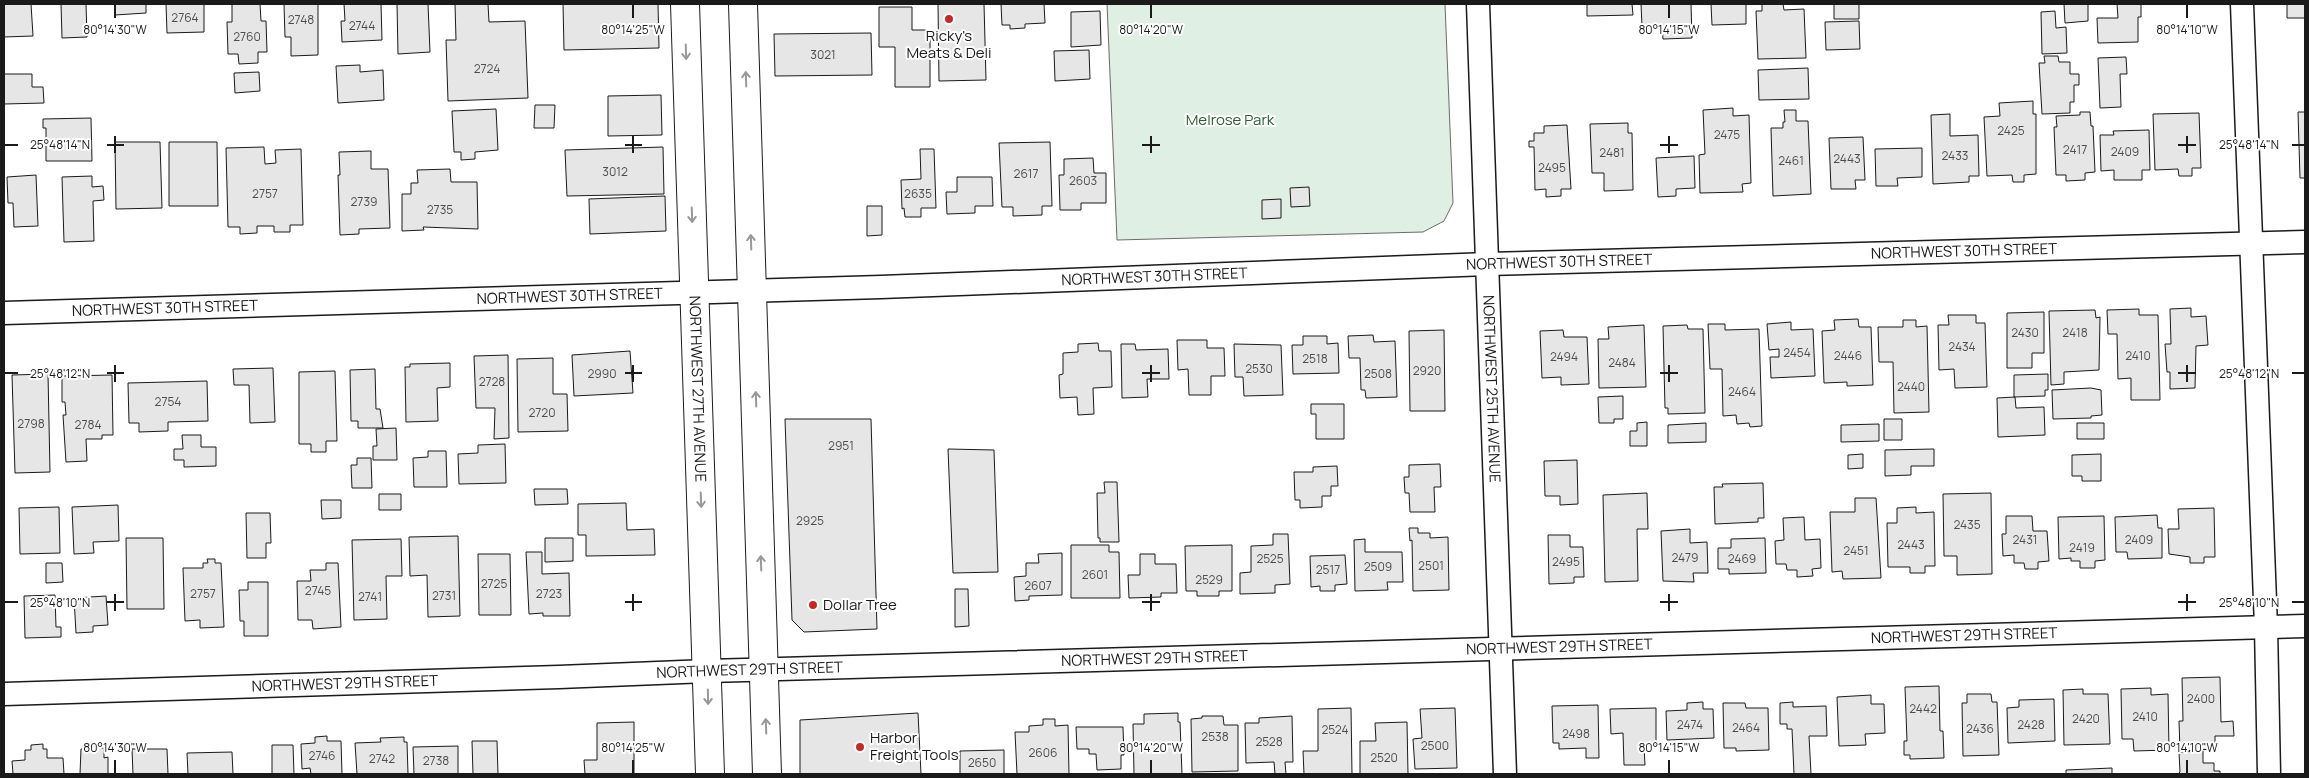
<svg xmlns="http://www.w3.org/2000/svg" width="2309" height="778" viewBox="0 0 2309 778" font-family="Manrope,sans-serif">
<rect width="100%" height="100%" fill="#fff"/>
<path fill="#e0efe3" stroke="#6a6a6a" d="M1107,4H1445L1453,203L1444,221L1423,232L1117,240Z"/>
<path fill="#e6e6e6" stroke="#1a1a1a" d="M4,4H31L33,36L4,37Z
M61,4H86L87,37L62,38Z
M115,4H146V13L115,15Z
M166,4H204V32L167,33Z
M232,4H260L261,21H266L267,52H258V63L239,64L238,54H228L227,22H232Z
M284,4H318V55L291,56V37H285Z
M344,4H381L382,40L342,42L341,21H345Z
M397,4H428L430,52L398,54Z
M455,4H488L489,22L525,21L528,98L448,101L446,40H456Z
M563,4H658L659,48L564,50Z
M938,4H984L986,80L939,81Z
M1001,4H1044L1045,23L1025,24V28L1010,29V25H1002Z
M1587,4H1632L1633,15L1587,16Z
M1641,4H1691L1692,38L1663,39L1662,25L1642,26Z
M1711,4H1746V24L1712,25Z
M1762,4H1783L1784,10L1804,9L1806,58L1758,59L1756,11H1762Z
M1834,4H1859V19H1834Z
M2064,4H2088V21L2065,23Z
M2117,4H2141V17H2138V42L2098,43L2097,18H2118Z
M2287,4H2305V18H2287Z
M879,7H912V30H930V87H895V47H879Z
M1100,11L1101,45L1071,47V12Z
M2055,11L2056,28L2066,27L2067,53L2042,54L2041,12Z
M1859,21L1860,49L1826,50L1825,22Z
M871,33L872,75L775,76L774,34Z
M1089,50L1090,79L1055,81L1054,51Z
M2044,56H2058L2059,62H2070V74H2079V85H2074V102H2070V113L2042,114L2039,63H2045Z
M2126,57L2127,74H2120L2121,107L2100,108L2098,58Z
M360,65V72L383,70L384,100L338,103L336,66Z
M1808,68L1809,99L1759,100L1758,70Z
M259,72L260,91L235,93L234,73Z
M4,74H32V87H43L44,103L4,104Z
M661,95L662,135L608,136V96Z
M2033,101V114H2036V174L2024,175V182H2013L2012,175L1987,176L1984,117L2000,116L1999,103Z
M535,105H555L554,128H534Z
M1733,108V116L1749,115L1751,183L1742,184L1743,192L1700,193L1699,155L1705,154L1703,110Z
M496,109L498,150L475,152V159L461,160V152H454L452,111Z
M1784,110H1796V121H1808L1811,194L1773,196L1771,128H1783V122H1785Z
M2080,112H2090L2091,126H2093L2095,172L2085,173V180L2066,181V175H2056L2054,127H2057L2056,116L2080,115Z
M2298,112H2305V178H2300Z
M2199,113L2201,168H2192V176H2179L2178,169L2155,170L2153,114Z
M1950,114V136L1978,135L1979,176H1969V182L1933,184L1931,115Z
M91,118L92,161H46V128H43V119Z
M1628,123V133H1632L1633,190L1604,191V173H1592L1590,124Z
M1567,125L1571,189H1561V196L1546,197V189L1535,190L1534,147H1529V141H1534V133H1544V126Z
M2149,130L2150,170H2142V180H2114V170L2101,171L2100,135H2114L2113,131Z
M1863,137L1865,180H1855L1856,189H1831L1829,138Z
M115,142H160L162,208L116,209Z
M169,142H217L218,206H169Z
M1050,142L1052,206H1042V215L1013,216V207H1002L999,143Z
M264,147L265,164L276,163L275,150L301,149L303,225H290V232H274V226H257V233L240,234V227H228L226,148Z
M663,147L664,194L567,196L565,150Z
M1922,148V177L1897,178L1898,186H1876L1875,149Z
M920,149H934L936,208H921V217H905L904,208L902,209L901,180L921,179Z
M371,151V169H388L390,228L359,229V234L340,235L338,175H340L339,152Z
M1694,156L1695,188L1676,189V196L1658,197L1656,158Z
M1093,158L1094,173H1106V203H1081V210H1060L1059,175H1064V159Z
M450,169L451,182H477L478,229L423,227L424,230L402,231V194H411V183H418L417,170Z
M36,175L38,226L14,227L13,203H8L7,177Z
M92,176V187L103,186L104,200L93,201L94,241L64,242L62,177Z
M957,177H992L993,206H975V213L947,214L946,192H957Z
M1309,187L1310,206L1291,207L1290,188Z
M665,196L666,231L590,234L589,199Z
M1281,199V218L1262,219V200Z
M867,206H882V235L867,236Z
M2191,308V317L2206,316L2208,345L2196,346L2195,388L2170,389V372H2167L2165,344H2171L2170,309Z
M2139,309V315H2158L2160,400H2131V378L2118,379L2117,334H2108L2107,310Z
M2095,310L2096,318L2100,317L2099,370L2064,372V384L2051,385L2049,311Z
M2044,312V353H2032V368H2007V313Z
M1948,315H1976V323H1985L1987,387L1955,388L1954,369L1939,370L1938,325H1949Z
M1858,319L1859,327H1871L1873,385L1847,386V382L1824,383L1822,331L1835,330L1834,320Z
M1903,320H1916V327L1927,326L1929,412L1894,413L1893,362H1879L1878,327H1903Z
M1791,322V330L1813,329L1815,376L1771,378L1770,357H1779V349L1769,350L1767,324Z
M1708,324H1725V330L1759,329L1762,426L1750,427L1749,423L1737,424L1736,415L1723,416L1722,369H1710Z
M1644,325L1646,387L1599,388L1598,339H1609L1608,327Z
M1687,325L1688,329H1703L1705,413L1668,414V408H1665L1663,326Z
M1444,330L1445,411H1410L1409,331Z
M1563,330L1564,337H1587L1589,384L1561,385V377L1542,378L1540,331Z
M1373,335L1374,342L1395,341L1397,397L1366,398L1365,390H1361L1360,358H1349L1348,336Z
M1303,336H1327V344L1338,343L1339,373L1293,374L1292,345H1303Z
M1177,340H1207V348H1224L1225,376H1211V395H1189L1188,369L1178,370Z
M1098,343L1099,351H1111L1112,387L1093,388L1094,414L1078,415L1077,397L1060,398L1059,375L1063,374V353L1078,352V344Z
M1121,344H1135L1136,350L1168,349L1169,379H1147L1148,397L1122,398Z
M1234,344L1281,345L1283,395L1244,396L1243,377H1235Z
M630,351L633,393L574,396L572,355Z
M508,355L509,438L494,439L495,408H476L474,356Z
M553,358V394H567L568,431L518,432L517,359Z
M450,363V387L437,388L438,421L406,422L405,367H410V364Z
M273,368L275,422L250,423L249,385H234L233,369Z
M375,369L376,409H380L383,428H358V421H351L350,370Z
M335,371L337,441H326V452H311V444H299V372Z
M48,374L50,472L15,473L12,375Z
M2048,374V390H2045V396L2014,397V375Z
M112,375L113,435H102V439H86L87,461L66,462L63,415H66L65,402H62V376Z
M207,381L208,421L168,422V431L139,432V423H129L128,383Z
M2091,388L2101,390L2102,415L2091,416V418L2053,419L2052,390Z
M1623,396V419H1614V423H1599L1598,397Z
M2015,397L2016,408L2044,407L2045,435L1998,437L1997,398Z
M1311,404H1344V439H1316V414H1311Z
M785,419H871L877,629L804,632L792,620Z
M1884,419H1902V440H1884Z
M1647,422V446H1630V431H1637V423Z
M1706,423V442L1668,443V425Z
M2077,423H2104V439H2077Z
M1879,424V441L1841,442V425Z
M396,428L397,460H373V446H377L376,429Z
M182,435H201V447H216V466L184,467V460H174V449H183Z
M505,444L506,483L459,484L458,454L478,453V445Z
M948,449L994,450L998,572L953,573Z
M1934,449V466H1911V475L1885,476V450Z
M428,451H446L447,487H414L413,458L428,457Z
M1863,454V468L1848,469V455Z
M2101,454V481H2082V476H2072V455Z
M357,458H371L372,488H352L351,465H357Z
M1577,460L1578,504L1560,505V496H1545L1544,461Z
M1440,464L1441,487H1434L1435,512H1410L1409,493H1405L1404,477H1409V465Z
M1337,466L1338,486H1331V496H1322V507L1300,508V500H1295L1294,472H1313V467Z
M1104,482H1117L1119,542H1100V538H1098L1097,493H1105Z
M1763,483L1764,518H1758V522L1715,524L1714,487H1723L1722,484Z
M534,489H567L568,504L535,505Z
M1647,493L1648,529H1637L1638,581L1605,582L1603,495Z
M1991,493L1992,574L1957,575V556H1944L1943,494Z
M379,494H401V510H379Z
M1855,498H1876L1881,578L1843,579L1842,571L1832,572L1830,512H1855Z
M321,500H341V518L322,519Z
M626,503L627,530L654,529L655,555L586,556V535H578V504Z
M118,505L119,541L93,542L94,553L74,554L72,507Z
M59,507L60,553L20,554L19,508Z
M1916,507V513L1934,512L1935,566H1925V573H1910V567H1888L1887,523H1897V508Z
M2214,508L2215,557H2204V563H2190V557L2169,554L2168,529H2179L2178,509Z
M246,513H270L271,543H266V558H247Z
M2157,515L2158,528H2162V558L2128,559L2127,552H2116L2115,517Z
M2006,516H2032L2033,531H2047L2049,561L2038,562V569H2025L2024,563H2014V555L2003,556L2002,534H2006Z
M2104,516L2105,560L2095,561V568H2080V561H2071V558L2059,559L2058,517Z
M1804,517L1805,540L1820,539L1821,568L1812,569L1813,576L1797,577V570H1787L1786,564H1776L1775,541L1784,540L1783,518Z
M1409,528H1418V533H1430V538L1448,537L1449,590L1413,591L1412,540L1410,541Z
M1690,529V543L1707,542L1708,573H1693L1694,582L1663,581L1661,531Z
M1273,534H1288L1290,584L1275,585V593L1240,594V573L1251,572V546L1273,545Z
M1548,535H1570V547H1583L1584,577H1574V583L1549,584Z
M458,536L460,616L428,617L427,575L410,576L409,537Z
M126,538H163L164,609H127Z
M545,538H573V561L545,562Z
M1765,538L1766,573L1729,574V569H1718V548H1731V539Z
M401,539L402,576H386L387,619L354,620L352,540Z
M1365,539V552H1402L1403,582H1387L1388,590L1355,591L1354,540Z
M1071,545H1109V552H1119L1120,598H1071Z
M1232,545V591H1219V596H1197V591H1186L1185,546Z
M526,552H542V574L569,573L570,616H543V613L529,614Z
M1062,553V595L1029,596V600L1015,601L1014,577L1026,576V563H1039L1038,554Z
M478,554H510L511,615H479Z
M1140,554H1155V564H1176L1177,593H1161V597L1129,598L1128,575H1140Z
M1345,555L1347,584L1335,585V591H1320V586L1311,587L1310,556Z
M207,559H215V563H221L224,627L200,628V620L185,621L183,568H203V563H208Z
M46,563H62L63,582L46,583Z
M326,563H338L341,627L313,629L312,620H298L297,581H311L310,570H326Z
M248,582H268V636H244V621H240L239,590H248Z
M955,589H968L969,626L955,627Z
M55,595L56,627H61V637L25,638L24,596Z
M106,596L108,625L93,626V632L76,633L74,598Z
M2220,677L2221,722L2233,721L2234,736H2215V749L2180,751L2179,721H2183L2182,678Z
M1939,686L1940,731H1943L1944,758L1910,759V755H1904V741H1907L1905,687Z
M2151,688V695L2168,694L2169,750L2134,751L2133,739H2122L2121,689Z
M2083,689V694H2108L2110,744L2064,745L2063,690Z
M1967,694H1991L1992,702H1997L1999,755L1963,756L1962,703H1967Z
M1871,695V704H1884L1885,733L1865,734L1866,745L1839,746L1837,697Z
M2054,699L2055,741L2008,743L2007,708L2019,707V700Z
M1703,702V709H1713L1714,738L1667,740L1666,711L1687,710V703Z
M1793,702V707L1826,706L1827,736H1809L1811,774H1794L1792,729H1787V724H1780V703Z
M1723,703H1745L1746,708H1768L1769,750L1736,751V748H1724Z
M1598,705L1599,758H1586V748L1559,749V743H1553L1552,706Z
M1351,708L1352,774H1304L1303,751H1318V709Z
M1455,708L1457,768L1415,769L1413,739L1422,738L1420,709Z
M1656,708V747H1644L1645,765H1624L1623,733L1611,734L1610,709Z
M918,713L921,774H800V720Z
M1178,713V722H1180L1182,774H1134L1133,724H1144V714Z
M1202,716H1223L1224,725H1238V771L1192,772L1191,719L1202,718Z
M1292,716L1293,762H1285L1286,774H1275L1274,762L1246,763L1245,723H1259V718Z
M1043,719H1055V726L1068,725L1069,774H1017L1015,732H1029V726L1043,725Z
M634,722V774H585L584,760H597V723Z
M1407,722L1408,774H1360V741H1376L1375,723Z
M1076,727H1123L1124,755H1121V769L1097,770L1096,754H1089V749H1077Z
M327,736V741H341L342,774H311L310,768L302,769L301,744L315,743V737Z
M404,737V742H407L408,774H357L355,743L381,742L380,738Z
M472,741H497L498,774H473Z
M43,744V749H47V758H63L64,774H13L12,761L25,760V750H31V745Z
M272,745H293L294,774H272Z
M458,746V774H414L413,747Z
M104,748V758L108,757V774H80L81,749Z
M132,749H167L168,774H133Z
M1004,750V774H960V751Z
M2203,751V763H2214V771H2220V774H2178L2180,772L2179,752Z
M232,752L233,774H188L187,753Z
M2112,768V774H2066V770Z"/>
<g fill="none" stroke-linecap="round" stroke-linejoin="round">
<g stroke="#1a1a1a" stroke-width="25">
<g id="minor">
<path id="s1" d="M1478,4L1505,774"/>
<path d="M2242,4L2266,627L2269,774"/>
<path id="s2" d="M4,313L881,287L1488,264L2305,242"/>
<path id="s3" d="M4,694L559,677L707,671L2305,626"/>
</g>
</g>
<g stroke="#1a1a1a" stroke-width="30">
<g id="trunk">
<path id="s4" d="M685,4L710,774"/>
<path d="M743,4L767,774"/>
</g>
</g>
<use href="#minor" stroke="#fff" stroke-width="22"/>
<use href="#trunk" stroke="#fff" stroke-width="28"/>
</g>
<defs><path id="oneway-shaft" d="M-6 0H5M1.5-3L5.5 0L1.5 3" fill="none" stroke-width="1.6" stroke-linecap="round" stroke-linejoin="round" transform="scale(1.25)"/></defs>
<g stroke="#989898">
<use href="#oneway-shaft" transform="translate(686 52) rotate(88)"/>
<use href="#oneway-shaft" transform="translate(746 79) rotate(-92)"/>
<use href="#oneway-shaft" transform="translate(692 215) rotate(88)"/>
<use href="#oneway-shaft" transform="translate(751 242) rotate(-92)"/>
<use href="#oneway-shaft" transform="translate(756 399) rotate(-92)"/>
<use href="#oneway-shaft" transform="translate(701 500) rotate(88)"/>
<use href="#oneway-shaft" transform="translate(761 563) rotate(-92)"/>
<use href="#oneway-shaft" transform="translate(708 697) rotate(89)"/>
<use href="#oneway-shaft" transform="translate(766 726) rotate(-92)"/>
</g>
<path fill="none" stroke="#1a1a1a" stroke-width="2" d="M115,5V18M633,5V18M1151,5V18M1669,5V18M2187,5V18M115,136V153M633,136V153M1151,136V153M1669,136V153M2187,136V153M5,145H18M107,145H124M625,145H642M1142,145H1160M1660,145H1678M2178,145H2196M2292,145H2304M115,365V382M633,365V382M1151,365V382M1669,365V382M2187,365V382M5,373H18M107,373H124M625,373H642M1142,373H1160M1660,373H1678M2178,373H2196M2292,373H2304M115,594V611M633,594V611M1151,594V611M1669,594V611M2187,594V611M5,602H18M107,602H124M625,602H642M1142,602H1160M1660,602H1678M2178,602H2196M2292,602H2304M115,760V773M633,760V773M1151,760V773M1669,760V773M2187,760V773"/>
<g fill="#c62828" stroke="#fff" stroke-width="2">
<circle cx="949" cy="19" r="5"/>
<circle cx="813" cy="605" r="5"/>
<circle cx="860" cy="747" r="5"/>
</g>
<g text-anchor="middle" stroke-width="4" stroke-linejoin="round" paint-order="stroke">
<g font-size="12" fill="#4d4d4d">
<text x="185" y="22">2764</text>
<text x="301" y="24">2748</text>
<text x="362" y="30">2744</text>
<text x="247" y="41">2760</text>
<text x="823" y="59">3021</text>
<text x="487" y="73">2724</text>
<text x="2011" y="135">2425</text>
<text x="1727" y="139">2475</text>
<text x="2075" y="154">2417</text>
<text x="2125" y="156">2409</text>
<text x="1612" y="157">2481</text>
<text x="1955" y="160">2433</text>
<text x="1847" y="163">2443</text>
<text x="1791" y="165">2461</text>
<text x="1552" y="172">2495</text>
<text x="615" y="176">3012</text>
<text x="1026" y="178">2617</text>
<text x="1083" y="185">2603</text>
<text x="265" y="198">2757</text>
<text x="918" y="198">2635</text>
<text x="364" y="206">2739</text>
<text x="440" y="214">2735</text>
<text x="2025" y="337">2430</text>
<text x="2075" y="337">2418</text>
<text x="1962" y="351">2434</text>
<text x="1797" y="357">2454</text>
<text x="1848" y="360">2446</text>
<text x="2138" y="360">2410</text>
<text x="1564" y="361">2494</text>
<text x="1315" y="363">2518</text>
<text x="1622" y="367">2484</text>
<text x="1259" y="373">2530</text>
<text x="1427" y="375">2920</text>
<text x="602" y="378">2990</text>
<text x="1378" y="378">2508</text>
<text x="492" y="386">2728</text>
<text x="1911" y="391">2440</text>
<text x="1742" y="396">2464</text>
<text x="168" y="406">2754</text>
<text x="542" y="417">2720</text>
<text x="31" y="428">2798</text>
<text x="88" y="429">2784</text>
<text x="841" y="450">2951</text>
<text x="810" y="525">2925</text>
<text x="1967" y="529">2435</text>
<text x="2025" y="544">2431</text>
<text x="2139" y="544">2409</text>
<text x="1911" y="549">2443</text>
<text x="2082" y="552">2419</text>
<text x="1856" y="555">2451</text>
<text x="1685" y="562">2479</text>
<text x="1270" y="563">2525</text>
<text x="1742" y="563">2469</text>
<text x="1566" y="566">2495</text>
<text x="1431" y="570">2501</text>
<text x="1378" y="571">2509</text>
<text x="1328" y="574">2517</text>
<text x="1095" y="579">2601</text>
<text x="1209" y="584">2529</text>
<text x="494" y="588">2725</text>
<text x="1038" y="590">2607</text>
<text x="318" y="595">2745</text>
<text x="203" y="598">2757</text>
<text x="549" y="598">2723</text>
<text x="444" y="600">2731</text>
<text x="370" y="601">2741</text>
<text x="2201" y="703">2400</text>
<text x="1923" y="713">2442</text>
<text x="2145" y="721">2410</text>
<text x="2086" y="723">2420</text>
<text x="1690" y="729">2474</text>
<text x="2031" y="729">2428</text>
<text x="1746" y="732">2464</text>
<text x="1980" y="733">2436</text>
<text x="1335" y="734">2524</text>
<text x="1576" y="738">2498</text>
<text x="1215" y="741">2538</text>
<text x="1269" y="746">2528</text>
<text x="1435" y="750">2500</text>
<text x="1043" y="757">2606</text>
<text x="322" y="760">2746</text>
<text x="1384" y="762">2520</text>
<text x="382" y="763">2742</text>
<text x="436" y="765">2738</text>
<text x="982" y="767">2650</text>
</g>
<g font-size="15" fill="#1a1a1a" stroke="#fff" text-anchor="start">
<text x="949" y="41" text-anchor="middle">Ricky's<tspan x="949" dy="17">Meats &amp; Deli</tspan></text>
<text x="823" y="610">Dollar Tree</text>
<text x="870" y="743">Harbor<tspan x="870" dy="17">Freight Tools</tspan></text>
</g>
<g font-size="15" fill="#2b5a34" stroke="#fff">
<text x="1230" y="125">Melrose Park</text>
</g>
<g font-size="15" fill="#1a1a1a" stroke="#fff">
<text dy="5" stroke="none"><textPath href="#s2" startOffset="1961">NORTHWEST 30TH STREET</textPath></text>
<text dy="5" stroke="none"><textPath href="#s2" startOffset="1556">NORTHWEST 30TH STREET</textPath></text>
<text dy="5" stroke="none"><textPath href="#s2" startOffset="1151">NORTHWEST 30TH STREET</textPath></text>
<text dy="5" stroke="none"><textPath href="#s2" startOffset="566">NORTHWEST 30TH STREET</textPath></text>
<text dy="5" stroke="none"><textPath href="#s2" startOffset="161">NORTHWEST 30TH STREET</textPath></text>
<text dy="5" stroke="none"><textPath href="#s4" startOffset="385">NORTHWEST 27TH AVENUE</textPath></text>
<text dy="5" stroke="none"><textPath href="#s1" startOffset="385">NORTHWEST 25TH AVENUE</textPath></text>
<text dy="5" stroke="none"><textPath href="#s3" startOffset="1961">NORTHWEST 29TH STREET</textPath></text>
<text dy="5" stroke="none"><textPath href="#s3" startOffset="1556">NORTHWEST 29TH STREET</textPath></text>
<text dy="5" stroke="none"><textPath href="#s3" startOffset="1151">NORTHWEST 29TH STREET</textPath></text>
<text dy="5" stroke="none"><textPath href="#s3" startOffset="746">NORTHWEST 29TH STREET</textPath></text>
<text dy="5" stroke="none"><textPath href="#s3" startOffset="341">NORTHWEST 29TH STREET</textPath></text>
</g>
</g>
<g font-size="12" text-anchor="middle" fill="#1a1a1a" stroke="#fff" stroke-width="4" stroke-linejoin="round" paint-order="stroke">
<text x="115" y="34">80°14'30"W</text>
<text x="633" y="34">80°14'25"W</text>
<text x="1151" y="34">80°14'20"W</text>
<text x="1669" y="34">80°14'15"W</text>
<text x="2187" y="34">80°14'10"W</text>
<text x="60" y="149">25°48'14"N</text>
<text x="2249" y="149">25°48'14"N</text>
<text x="60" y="378">25°48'12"N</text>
<text x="2249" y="378">25°48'12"N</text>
<text x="60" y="607">25°48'10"N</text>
<text x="2249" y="607">25°48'10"N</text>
<text x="115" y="752">80°14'30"W</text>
<text x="633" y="752">80°14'25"W</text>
<text x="1151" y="752">80°14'20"W</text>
<text x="1669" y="752">80°14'15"W</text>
<text x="2187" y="752">80°14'10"W</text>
</g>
<rect width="2309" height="778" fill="none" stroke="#1a1a1a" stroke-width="10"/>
</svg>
